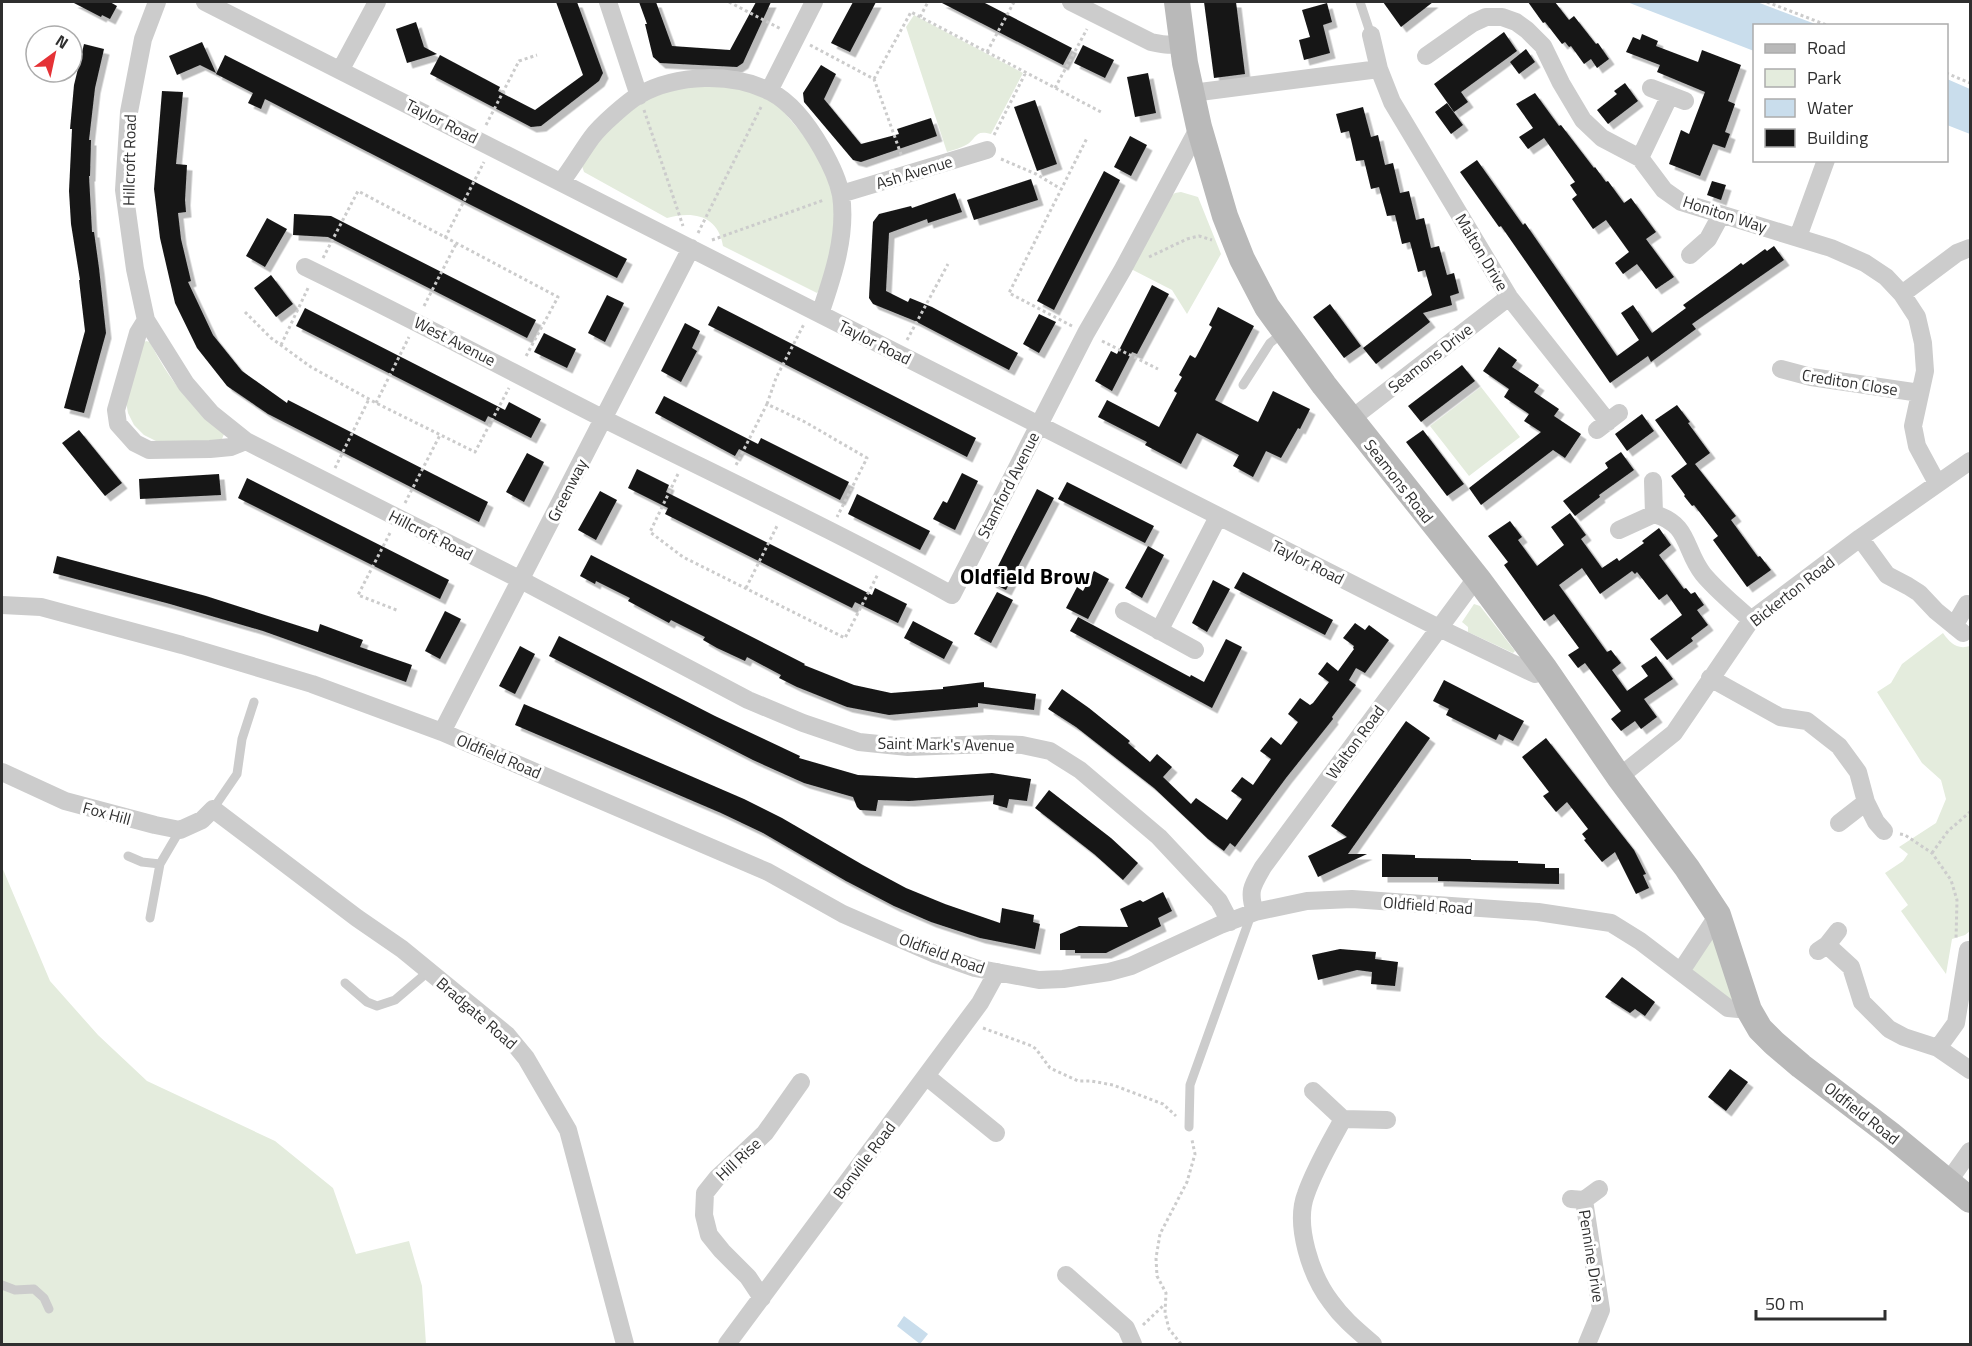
<svg xmlns="http://www.w3.org/2000/svg" width="1972" height="1346" viewBox="0 0 1972 1346" font-family="'Titillium Web',sans-serif">
<defs>
<filter id="shadow"><feDropShadow dx="5.5" dy="5.5" stdDeviation="0" flood-color="#0004"/></filter>
</defs>
<rect width="100%" height="100%" fill="#fff"/>
<path fill="#e4ecdd" d="M914,15L1023,73L991,134C974,129 977,139 966,145C961,148 953,150 947,152L906,27Z
M690,81L766,91L827,163L841,222L820,289L817,293L723,246C718,215 693,211 667,218L584,172L581,163L595,137L641,96Z
M1181,192L1198,197L1221,254L1187,314L1172,290L1131,269L1170,197L1175,193Z
M146,341L150,342C169,380 189,404 221,430L224,434L222,439L214,441L158,442L144,435L134,425L128,413L126,402L142,344Z
M1481,387L1520,437L1469,476L1430,426Z
M1474,604L1480,606L1515,651L1513,653L1468,632V627L1462,622Z
M1943,633C1950,643 1957,650 1970,646V931L1965,935L1952,939L1946,974L1901,911L1908,905L1885,873L1903,861L1908,854L1899,847L1936,823L1946,799L1941,780L1922,763L1877,692L1891,683L1902,664Z
M2,867L50,981L98,1035L147,1081L275,1141L333,1188L356,1254L409,1241L422,1286L426,1344H2Z
M1718,915L1749,1010L1681,971Z"/>
<path fill="#c9ddec" d="M1627,2H1757L1818,25L1754,26V51Z
M1947,79L1970,89V134L1947,125Z
M904,1316L928,1334L920,1344L897,1326Z"/>
<path fill="#161616" filter="url(#shadow)" d="M72,2H110L117,6L110,19L102,15L101,17Z
M556,2H577L603,73L599,81L541,126L531,127L430,74L440,55L500,87L498,91L535,110L583,75Z
M639,2H656L672,46L730,50L756,2H771L743,63L737,67L660,63L653,57L645,24H647Z
M853,2H876L850,52L831,43Z
M940,2H983L1072,48L1063,65Z
M1204,2H1236L1245,74L1214,78Z
M1383,2H1433L1401,27Z
M1528,2H1555L1569,20L1574,16L1596,44L1598,43L1609,59L1597,68L1591,59L1584,64L1571,46L1569,47L1565,42L1562,44L1545,22L1543,23Z
M1327,3L1332,22L1323,25L1330,53L1304,60L1299,40L1310,37L1302,10Z
M416,22L424,47L437,54L407,63L396,29Z
M1504,32L1517,51L1461,92L1468,102L1454,112L1434,84Z
M1642,34L1658,41L1656,46L1698,62L1702,50L1741,65L1728,101L1735,104L1725,132L1730,134L1725,148L1713,144L1700,176L1669,164L1681,130L1689,134L1705,92L1657,72L1660,65L1626,52L1633,37L1640,40Z
M202,42L216,73L200,65L177,75L169,56Z
M84,44L104,49L95,88L89,140H91L90,176H89L92,232H94L99,268L106,333L84,413L64,408L85,331L79,280H80L71,224L69,191L72,129H70L74,85Z
M1083,45L1114,60L1105,78L1074,63Z
M1526,49L1535,62L1519,74L1510,62Z
M225,55L627,259L617,278L469,204L265,99L261,109L248,103L253,93L216,74Z
M821,65L836,74L824,99L861,144L899,134L897,129L931,118L937,136L861,162L853,160L804,102L803,93Z
M1148,73L1156,113L1135,117L1127,77Z
M1625,83L1638,101L1608,124L1597,110L1617,94L1614,91Z
M162,91L183,92L176,164L187,165L185,200L186,212L178,213L181,239L191,281L188,282L213,335L242,371L287,403L288,400L488,502L479,522L268,414L227,386L197,348L175,303L160,238L154,189Z
M1535,93L1559,126L1561,125L1594,168L1595,167L1606,182L1608,181L1624,203L1631,198L1656,232L1646,239L1674,277L1656,289L1637,264L1623,274L1615,263L1629,252L1606,220L1593,229L1572,199L1577,195L1570,185L1575,182L1544,138L1528,149L1519,137L1533,128L1516,104Z
M1035,100L1057,164L1037,171L1014,107Z
M1447,103L1463,125L1451,134L1435,112Z
M1363,107L1371,137L1378,135L1385,165L1393,163L1400,193L1409,191L1416,220L1424,218L1431,248L1439,246L1447,275L1454,273L1459,293L1450,296L1452,305L1423,313L1430,322L1376,364L1363,348L1432,295L1425,270L1418,272L1410,242L1402,244L1395,215L1387,216L1379,187L1371,189L1364,160L1356,161L1349,131L1341,133L1336,114Z
M1130,136L1147,145L1131,176L1114,167Z
M1477,160L1523,225L1525,223L1617,356L1639,340L1621,313L1633,305L1652,333L1686,308L1683,305L1729,272L1741,263L1743,265L1765,249L1767,251L1774,246L1784,260L1692,324L1696,329L1651,362L1648,356L1610,383L1501,226L1499,227L1460,172Z
M1104,171L1120,180L1054,310L1037,301Z
M1031,179L1038,200L974,220L967,200Z
M1712,181L1726,185L1721,200L1707,195Z
M955,193L962,212L928,223L927,219L889,233L886,291L908,302L910,298L932,307L1018,353L1009,370L915,321L873,304L869,298L873,222L879,214L911,206L912,208Z
M294,214L331,216L536,320L527,338L328,237L293,235Z
M267,218L287,229L265,267L246,256Z
M271,275L293,304L276,317L254,288Z
M1152,285L1169,294L1137,354L1132,352L1112,391L1095,381L1111,351L1117,354Z
M607,295L624,303L605,342L588,333Z
M1330,304L1361,346L1344,358L1313,317Z
M718,306L976,438L967,457L708,325Z
M1218,307L1254,326L1215,400L1258,422L1273,391L1310,409L1300,429L1298,428L1281,458L1266,451L1253,477L1233,466L1239,455L1197,433L1181,464L1145,445L1147,442L1098,417L1107,400L1159,427L1177,393L1174,391L1182,377L1179,375L1190,355L1195,358L1196,357L1212,327L1209,325Z
M305,308L505,410L509,402L541,419L531,438L488,416L485,422L296,326Z
M1039,314L1056,322L1039,353L1023,344Z
M685,323L700,331L692,348L697,351L681,382L661,371Z
M544,333L576,349L567,368L534,352Z
M1499,347L1517,360L1512,367L1539,385L1534,392L1559,409L1554,416L1581,434L1565,458L1553,450L1481,505L1469,488L1541,432L1524,421L1529,414L1504,397L1509,389L1483,371Z
M1462,365L1475,381L1421,422L1408,406Z
M664,396L758,444L761,438L849,482L840,500L739,449L735,456L655,413Z
M1677,405L1690,422L1688,423L1710,453L1695,464L1736,516L1731,520L1758,557L1760,556L1771,570L1747,587L1713,540L1718,536L1694,505L1692,506L1684,496L1685,495L1671,476L1687,464L1655,420Z
M1642,414L1654,431L1627,451L1615,434Z
M79,430L122,483L105,496L62,443Z
M1423,430L1464,484L1447,496L1406,442Z
M1621,452L1634,470L1599,495L1600,497L1575,516L1563,501L1608,468L1605,463Z
M527,453L544,462L524,502L506,492Z
M637,469L669,485L666,492L872,595L875,588L907,604L898,623L855,602L852,608L665,514L668,508L628,488Z
M962,473L978,481L955,530L933,519L943,501L947,503Z
M219,474L221,495L140,499L139,479Z
M247,478L449,580L440,599L238,498Z
M1067,482L1154,526L1145,543L1058,499Z
M1037,489L1054,498L1006,590L990,582Z
M600,491L617,500L596,540L578,530Z
M857,494L930,531L920,550L848,514Z
M1570,513L1586,535L1581,539L1602,568L1617,558L1619,561L1644,543L1642,541L1659,528L1671,545L1659,555L1684,589L1686,588L1691,594L1695,592L1704,605L1697,610L1708,625L1691,638L1693,641L1667,660L1650,639L1682,615L1667,594L1659,600L1637,572L1635,574L1632,571L1600,594L1582,568L1559,585L1607,652L1611,650L1621,663L1612,670L1627,691L1648,676L1641,666L1656,656L1673,679L1644,699L1657,717L1641,729L1635,721L1621,731L1611,719L1621,711L1585,663L1578,668L1568,655L1579,648L1554,614L1544,621L1504,565L1508,562L1488,536L1510,521L1522,537L1518,540L1537,566L1564,545L1551,527Z
M1148,546L1164,555L1142,598L1125,588Z
M591,555L805,664L804,665L854,685L891,693L943,689V687L984,682V687L1036,694L1034,710L978,703V707L889,715L847,707L797,687L779,678L781,675L747,657L745,661L717,648L703,640L705,637L671,620L669,623L628,601L630,598L596,581L595,584L580,576Z
M57,556L206,596L318,632L320,624L363,640L360,647L412,665L406,682L263,631L170,604L53,573Z
M1094,571L1109,579L1088,619L1066,608L1077,587L1083,591Z
M1243,572L1333,620L1325,635L1234,588Z
M1213,580L1230,589L1207,632L1192,623Z
M997,592L1013,600L991,643L974,634Z
M445,611L461,619L440,659L425,651Z
M1078,617L1190,677L1191,675L1204,682L1226,639L1242,647L1212,708L1070,631Z
M913,621L953,642L944,659L904,638Z
M1355,623L1365,630L1369,625L1389,640L1365,673L1356,668L1349,680L1356,685L1332,717L1333,719L1286,778L1235,847L1230,843L1224,851L1208,839L1154,788L1076,727L1048,709L1062,689L1089,708L1130,741L1128,743L1150,762L1157,754L1172,767L1163,777L1191,804L1196,798L1227,820L1242,799L1231,791L1242,777L1253,785L1271,759L1260,751L1271,737L1281,745L1298,722L1288,714L1300,698L1310,705L1313,703L1329,682L1318,674L1327,662L1338,671L1354,649L1353,648L1354,646L1343,638Z
M559,636L715,716L800,756L799,758L858,775L916,778L992,773L1031,779L1027,801L1009,799L1007,808L993,804L994,795L909,801L878,800L876,811L860,810L857,807L853,797L804,783L753,760L549,656Z
M520,646L535,654L515,694L499,686Z
M1444,680L1524,721L1513,741L1499,734L1496,740L1446,715L1449,709L1433,701Z
M524,704L744,799L782,818L863,865L906,888L945,904L1000,923L1002,908L1034,915L1033,922L1040,924L1035,949L980,938L931,922L894,906L846,881L763,833L721,813L515,725Z
M1406,721L1430,738L1348,854H1367L1318,877L1308,856L1347,837L1331,826Z
M1546,738L1634,850L1646,874L1643,875L1649,888L1636,894L1615,852L1602,862L1584,840L1586,839L1582,834L1588,829L1567,802L1556,812L1543,796L1549,792L1522,757Z
M1049,790L1111,838L1138,863L1123,880L1094,854L1035,808Z
M1382,854L1415,855V858L1471,859V860L1518,861V863L1545,864V868H1559V884L1438,881V877H1382Z
M1163,892L1172,911L1158,918L1161,926L1106,953H1075V950H1060V934L1079,926L1128,927L1120,909L1140,900L1143,902Z
M1340,949L1376,952L1375,959L1398,962L1395,986L1371,984L1372,972L1357,970L1318,980L1312,955Z
M1622,977L1655,1002L1645,1016L1635,1009L1630,1013L1605,997Z
M1730,1069L1748,1082L1726,1111L1708,1097Z"/>
<g fill="none" stroke-linecap="round" stroke-linejoin="round">
<path stroke="#ccc" stroke-width="3" stroke-dasharray="3 3" stroke-linecap="butt" d="M729,2L781,29
M1767,2L1829,26
M920,17L928,2
M810,45L874,79L902,157
M987,52L1014,2
M1946,73L1970,83
M874,79L911,12L1101,112
M1055,88L1087,29
M644,110L683,226
M486,125L519,61L537,55
M994,135L1026,72
M1001,159L1036,174L1061,189
M698,233L761,107
M445,238L484,162
M712,240L824,200
M1149,257L1187,239L1199,236L1212,240
M323,258L358,191L558,297L525,358
M424,306L456,244
M245,312L271,338L311,367L376,403L475,452L509,388
M1072,326L1009,293L1087,138
M907,340L948,264
M1102,341L1158,369
M281,345L309,286
M376,403L409,337
M767,404L776,378L804,324
M736,465L767,404L805,422L867,458L837,517
M335,468L369,399
M678,474L650,532L683,557L845,638L878,574
M405,503L440,435
M390,533L358,595L399,611
M746,588L778,524
M1900,834L1905,835L1932,853L1951,880L1957,900L1956,939
M1932,853L1948,831L1970,812
M983,1028L1032,1046L1036,1049L1050,1068L1078,1081H1091L1113,1085L1163,1104L1176,1116
M1143,1325L1164,1305
M1181,1344L1169,1329L1165,1313L1166,1293L1157,1276L1156,1258L1160,1234L1187,1182L1195,1154L1192,1140"/>
<path stroke="#ccc" stroke-width="9" d="M1360,2L1371,35
M1243,385L1270,343L1284,332
M213,809L237,774L242,739L254,702
M128,856L142,862L160,864
M150,918L160,864L180,830
M345,983L367,1002L377,1006L395,1000L429,971
M1189,1127L1190,1085L1251,915
M2,1285L15,1290L34,1289L44,1298L49,1309"/>
<path stroke="#ccc" stroke-width="18" d="M157,2L143,39L129,112L124,190L135,269L146,320L186,384L211,413L246,441L521,580L748,700L803,723L859,742L908,747L990,744L1022,745L1050,751L1080,770L1159,837L1219,901L1230,922
M205,2L1439,628L1535,674L1545,669
M608,2L639,96
M1071,2L1151,42C1161,44 1173,47 1182,42
M1371,35L1379,69L1392,102L1509,297L1608,422
M1426,56L1473,23L1486,17H1502L1516,22L1527,30L1543,46L1561,83L1583,120L1602,138L1640,158L1664,190L1681,202L1831,248L1865,263L1886,277L1902,294L1917,317L1923,343L1925,371L1913,426L1917,446L1937,483
M341,69L377,2
M1651,88L1685,101
M769,91L814,2
M1192,93L1379,69
M1640,158L1670,95
M561,182C572,168 581,152 592,137C600,126 627,102 639,95C677,74 732,72 771,92C792,103 810,128 822,149C830,163 838,179 841,195C847,235 833,276 820,314
M841,194L987,150
M1798,237L1826,160
M1690,255L1708,239L1721,215
M305,267C406,316 504,368 604,419C720,477 838,532 952,595L1086,333L1123,269L1199,127
M1902,294L1957,253L1970,248
M146,320L138,333L116,410L118,424L135,443L149,450L210,449L231,447L246,441
M1781,369L1811,377L1920,393
M1351,419L1509,297
M1597,430L1619,413
M1653,481L1654,514C1690,524 1684,550 1703,574C1717,591 1735,605 1751,620
M1619,530L1654,514
M1860,538L1887,575L1908,586L1919,593L1936,611L1963,633
M2,605L41,607L182,645L312,684L442,732L768,872L843,914L935,954L975,968L1039,980L1063,979L1109,972L1131,966L1220,925L1255,912L1307,901L1352,899L1538,912L1611,923L1640,941L1728,1008L1749,1010
M1124,611L1195,650
M1954,626L1967,604
M1159,631L1218,517
M1710,678L1780,717L1807,721L1839,746L1858,772L1866,802L1876,822L1884,831
M442,732L691,248
M2,772L65,801L155,825L180,830L202,820L213,809L357,918L402,949L507,1035L526,1058L568,1130L625,1344
M1619,777L1674,733L1751,620L1860,538L1970,461
M1839,823L1866,802
M1255,912C1248,891 1252,886 1263,867L1471,585L1478,579
M1827,945L1851,967L1862,1002L1889,1029L1904,1037L1938,1048L1970,1070
M1818,951L1827,945L1838,931
M1681,971L1718,915
M1938,1048L1956,1023L1968,950
M926,1076L996,1133
M1313,1091L1343,1119L1387,1120
M1343,1119C1330,1143 1315,1168 1306,1194C1294,1225 1311,1276 1331,1302C1343,1319 1358,1331 1373,1344
M1948,1182L1970,1151
M1571,1199L1584,1200L1599,1189
M1584,1200L1601,1310L1587,1344
M1066,1275L1126,1328L1133,1344
M762,1298L748,1277L722,1251L709,1235L704,1215L705,1193L717,1178L765,1133L801,1082
M727,1344L980,1003L997,972"/>
<path stroke="#b9b9b9" stroke-width="26" d="M1177,2L1185,63L1199,127L1225,216L1242,259L1267,307L1324,385L1478,579L1545,669L1619,777L1687,868L1718,915L1749,1010L1760,1029L1774,1043L1801,1066L1890,1134L1970,1200"/>
</g>
<g text-anchor="middle" stroke-width="6" stroke-linejoin="round" paint-order="stroke">
<g font-size="16" fill="#2f2f2f" stroke="#fff">
<text transform="translate(442 121) rotate(27)" y="6">Taylor Road</text>
<text transform="translate(129 160) rotate(-89)" y="6">Hillcroft Road</text>
<text transform="translate(914 172) rotate(-17)" y="6">Ash Avenue</text>
<text transform="translate(1725 214) rotate(18)" y="6">Honiton Way</text>
<text transform="translate(1482 252) rotate(59)" y="6">Malton Drive</text>
<text transform="translate(455 341) rotate(27)" y="6">West Avenue</text>
<text transform="translate(875 342) rotate(27)" y="6">Taylor Road</text>
<text transform="translate(1430 358) rotate(-38)" y="6">Seamons Drive</text>
<text transform="translate(1850 382) rotate(9)" y="6">Crediton Close</text>
<text transform="translate(1399 481) rotate(52)" y="6">Seamons Road</text>
<text transform="translate(1008 485) rotate(-63)" y="6">Stamford Avenue</text>
<text transform="translate(567 490) rotate(-63)" y="6">Greenway</text>
<text transform="translate(431 535) rotate(27)" y="6">Hillcroft Road</text>
<text transform="translate(1308 562) rotate(27)" y="6">Taylor Road</text>
<text transform="translate(1792 591) rotate(-38)" y="6">Bickerton Road</text>
<text transform="translate(1355 742) rotate(-54)" y="6">Walton Road</text>
<text transform="translate(946 744) rotate(1)" y="6">Saint Mark's Avenue</text>
<text transform="translate(499 756) rotate(23)" y="6">Oldfield Road</text>
<text transform="translate(107 813) rotate(15)" y="6">Fox Hill</text>
<text transform="translate(1428 905) rotate(4)" y="6">Oldfield Road</text>
<text transform="translate(942 953) rotate(20)" y="6">Oldfield Road</text>
<text transform="translate(477 1013) rotate(41)" y="6">Bradgate Road</text>
<text transform="translate(1862 1113) rotate(38)" y="6">Oldfield Road</text>
<text transform="translate(738 1159) rotate(-43)" y="6">Hill Rise</text>
<text transform="translate(864 1160) rotate(-53)" y="6">Bonville Road</text>
<text transform="translate(1592 1256) rotate(81)" y="6">Pennine Drive</text>
</g>
<g font-size="22" font-weight="bold" fill="#000" stroke="#fff">
<text x="1025" y="584">Oldfield Brow</text>
</g>
</g>
<rect width="1972" height="1346" fill="none" stroke="#2f2f2f" stroke-width="6"/>
<rect x="1753" y="24" width="195" height="138" fill="#ffffff" stroke="#acacac" stroke-width="1.5"/>
<rect x="1765" y="44" width="30" height="9" fill="#b9b9b9" stroke="#acacac" stroke-width="1.5"/>
<text x="1807" y="54" font-size="18" fill="#2f2f2f">Road</text>
<rect x="1765" y="69" width="30" height="18" fill="#e4ecdd" stroke="#acacac" stroke-width="1.5"/>
<text x="1807" y="84" font-size="18" fill="#2f2f2f">Park</text>
<rect x="1765" y="99" width="30" height="18" fill="#c9ddec" stroke="#acacac" stroke-width="1.5"/>
<text x="1807" y="114" font-size="18" fill="#2f2f2f">Water</text>
<rect x="1765" y="129" width="30" height="18" fill="#161616" stroke="#acacac" stroke-width="1.5"/>
<text x="1807" y="144" font-size="18" fill="#2f2f2f">Building</text>
<g transform="translate(54 54) rotate(33)"><circle r="28" fill="#ffffff" stroke="#acacac" stroke-width="1.5"/>
<path d="M0-4.5L10 22L0 15L-10 22Z" fill="#e53236"/>
<text y="-9" font-size="16" font-weight="bold" text-anchor="middle" fill="#2f2f2f">N</text>
</g>
<path d="M1756 1310v9h129v-9" fill="none" stroke="#2f2f2f" stroke-width="3"/>
<text x="1765" y="1310" font-size="18" fill="#2f2f2f" stroke="#ffffff" stroke-width="4.5" paint-order="stroke">50 m</text>
</svg>
